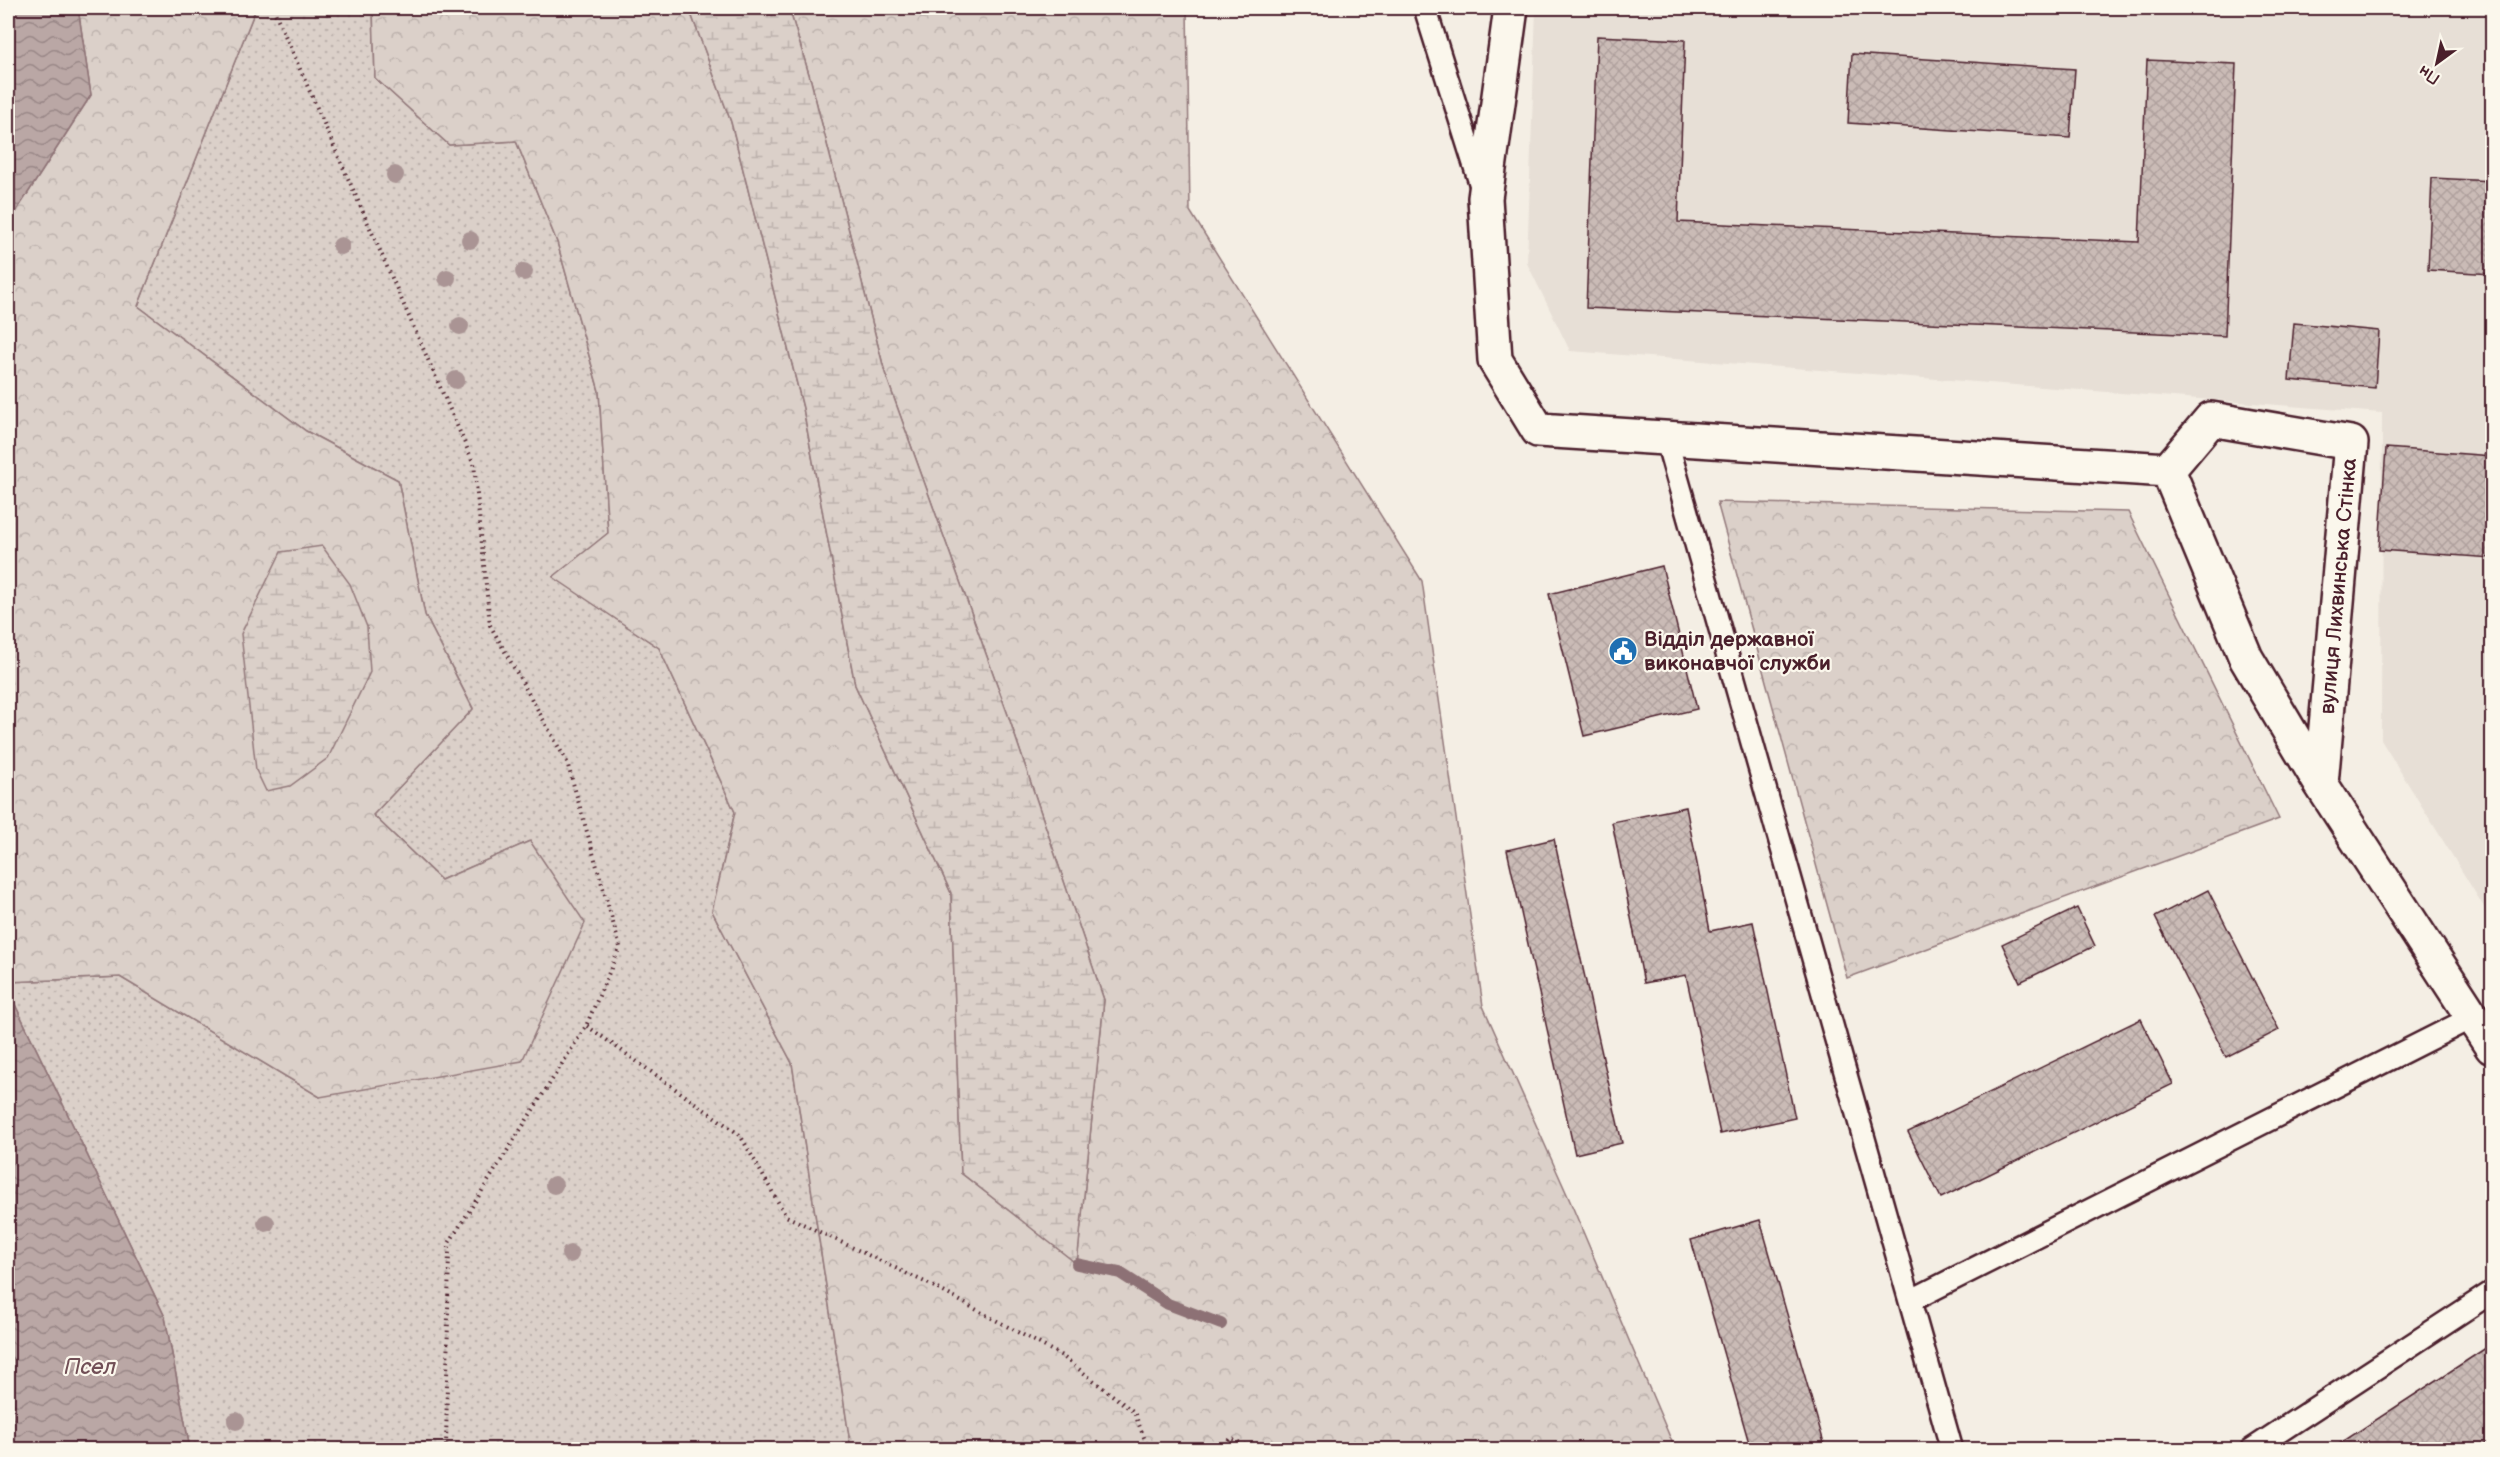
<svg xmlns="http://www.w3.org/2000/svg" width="2500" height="1457" viewBox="0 0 2500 1457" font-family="'Balsamiq Sans',sans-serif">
<defs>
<pattern id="grass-dots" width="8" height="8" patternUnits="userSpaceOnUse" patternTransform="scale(1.5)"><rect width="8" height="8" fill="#dbd0c9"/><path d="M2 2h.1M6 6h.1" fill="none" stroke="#bdb2ad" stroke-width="1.8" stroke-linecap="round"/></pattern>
<pattern id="forest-crowns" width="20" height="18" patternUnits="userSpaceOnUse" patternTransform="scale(1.5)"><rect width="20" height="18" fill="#dbd0c9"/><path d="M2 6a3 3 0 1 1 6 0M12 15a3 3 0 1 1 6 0" fill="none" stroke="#bdb2ad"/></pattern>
<pattern id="wetland-marsh" width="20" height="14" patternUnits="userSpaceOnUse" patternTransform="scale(1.5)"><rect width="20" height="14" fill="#dbd0c9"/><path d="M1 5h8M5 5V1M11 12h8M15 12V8" fill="none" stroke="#bdb2ad"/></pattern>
<pattern id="water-waves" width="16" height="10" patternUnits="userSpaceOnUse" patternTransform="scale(1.5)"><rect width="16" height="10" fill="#baa7a5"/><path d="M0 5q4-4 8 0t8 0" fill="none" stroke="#998787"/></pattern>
<pattern id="building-cross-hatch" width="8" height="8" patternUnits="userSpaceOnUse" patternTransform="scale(1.5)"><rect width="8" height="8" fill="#cabbb6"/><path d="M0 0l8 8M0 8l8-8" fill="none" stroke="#afa09d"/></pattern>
</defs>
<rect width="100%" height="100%" fill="#f4eee4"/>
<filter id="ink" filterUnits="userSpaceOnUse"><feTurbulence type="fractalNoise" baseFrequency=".0167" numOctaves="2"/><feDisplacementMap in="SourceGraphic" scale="12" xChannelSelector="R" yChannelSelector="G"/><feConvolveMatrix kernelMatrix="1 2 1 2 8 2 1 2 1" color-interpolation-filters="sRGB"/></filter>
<g filter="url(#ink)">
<path fill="#e7dfd6" d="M1536,8H2492V920L2381,740L2382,413L1570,351L1527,263Z"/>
<path fill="url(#grass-dots)" stroke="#92787a" stroke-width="1.5" d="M256,8H373L375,78L449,145L516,141L557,242L599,391L608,533L554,577L659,648L735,812L712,911L792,1063L851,1449H190L165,1317L8,990V982L120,977L320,1097L530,841L441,880L373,815L473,708L425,615L398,480L306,431L138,306Z"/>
<path fill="url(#forest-crowns)" stroke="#92787a" stroke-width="1.5" d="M78,8H256L138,306L306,431L398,480L425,615L473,709L373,815L441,880L530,841L585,923L522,1061L320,1097L120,977L8,982V224L91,95Z
M373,8H689L731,122L803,408L855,685L951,893L961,1173L1077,1263L1104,1000L1008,715L885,373L811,81L789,8H1187L1190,211L1422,581L1483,1006L1570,1201L1675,1449H851L792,1063L712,911L735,812L659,648L553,577L608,533L599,391L557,242L516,141L449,145L375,78Z
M1717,502L2128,512L2279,819L1847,978Z"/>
<path fill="url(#wetland-marsh)" stroke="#92787a" stroke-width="1.5" d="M689,8H789L811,81L885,373L1008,715L1104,1000L1077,1264L961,1173L951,893L855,685L803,408L731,122Z
M322,546L350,584L367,627L370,672L328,758L290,786L266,791L256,770L241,634L281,552Z"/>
<path fill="url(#water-waves)" stroke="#8d7174" stroke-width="1.5" d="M8,8H78L91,95L8,224Z
M8,990L165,1317L190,1449H8Z"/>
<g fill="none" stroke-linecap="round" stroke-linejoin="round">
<path stroke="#8d7174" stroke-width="12" d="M1077,1264L1120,1273L1168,1304L1221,1324"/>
</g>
<path fill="url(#building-cross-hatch)" stroke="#4a1f2b" stroke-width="1.5" d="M1597,36L1685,40L1678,222L2139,242L2147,60L2236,64L2225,336L1586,308Z
M1852,54L2075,69L2070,138L1848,123Z
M2432,178L2492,181V274L2428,270Z
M2294,323L2379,331L2375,388L2289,380Z
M2386,448L2492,456V558L2379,550Z
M1662,566L1697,709L1584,736L1549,594Z
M1686,807L1710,931L1753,922L1795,1118L1720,1134L1686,975L1644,983L1612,822Z
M1554,839L1622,1143L1575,1154L1507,850Z
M2208,890L2279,1030L2226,1057L2155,917Z
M2077,908L2095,946L2020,982L2002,944Z
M2141,1019L2173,1084L1941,1198L1908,1132Z
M1760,1220L1826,1450H1751L1691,1240Z
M2492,1344V1439L2476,1450H2330Z"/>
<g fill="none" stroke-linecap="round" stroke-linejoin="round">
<g stroke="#4a1f2b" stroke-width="26">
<path id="lane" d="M1425,8L1482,189
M1666,438L1952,1450
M1910,1301L2473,1017
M2251,1450L2492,1292"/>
</g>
<g stroke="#4a1f2b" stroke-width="38">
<path id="street" d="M1511,8L1485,198L1495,360L1538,430L2168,470
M2321,784L2351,443L2211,419L2168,470L2246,658L2321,784L2492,1047"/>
</g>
<path stroke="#4a1f2b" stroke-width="4" stroke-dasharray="1.5 4.5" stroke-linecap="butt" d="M273,8L474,464L490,625L567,762L620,947L586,1026L449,1243L446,1450
M587,1026L740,1135L786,1216L927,1283L1062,1356L1134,1412L1149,1450
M1221,1450L1230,1438L1255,1450"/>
<use href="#lane" stroke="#fbf7ec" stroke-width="21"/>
<use href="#street" stroke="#fbf7ec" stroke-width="33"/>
</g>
<g fill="#aa9494">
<circle cx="395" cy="175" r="9"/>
<circle cx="470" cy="240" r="9"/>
<circle cx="341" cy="246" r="9"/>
<circle cx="524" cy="272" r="9"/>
<circle cx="447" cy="278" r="9"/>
<circle cx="460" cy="326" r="9"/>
<circle cx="456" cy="380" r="9"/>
<circle cx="554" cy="1185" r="9"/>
<circle cx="266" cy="1223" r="9"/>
<circle cx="570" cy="1254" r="9"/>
<circle cx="236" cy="1421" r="9"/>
</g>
</g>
<defs>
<g id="civic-disc" transform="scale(1.5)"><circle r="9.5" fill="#1f6fb2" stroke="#fbf7ec"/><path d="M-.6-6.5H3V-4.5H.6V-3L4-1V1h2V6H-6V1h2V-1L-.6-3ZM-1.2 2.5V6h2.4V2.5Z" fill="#fff"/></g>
</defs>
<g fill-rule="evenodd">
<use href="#civic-disc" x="1623" y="651"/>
</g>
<g text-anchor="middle" stroke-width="4.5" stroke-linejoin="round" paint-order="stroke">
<g font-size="21" fill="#4a1f2b" stroke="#fbf7ec">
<text transform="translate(2338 586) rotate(-85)" y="7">вулиця Лихвинська Стінка</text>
</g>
<g font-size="21" font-weight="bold" fill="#4a1f2b" stroke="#fbf7ec" text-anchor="start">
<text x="1644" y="646">Відділ державної<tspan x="1644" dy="24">виконавчої служби</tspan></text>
</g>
<g font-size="22" font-style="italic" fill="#714f56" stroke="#fbf7ec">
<text x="90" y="1374">Псел</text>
</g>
</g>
<rect width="2500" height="1457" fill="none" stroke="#fbf7ec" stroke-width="30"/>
<rect x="15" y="15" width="2470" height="1427" fill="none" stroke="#4a1f2b" stroke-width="2" filter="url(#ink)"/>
<g transform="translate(2437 63) rotate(213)" stroke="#fbf7ec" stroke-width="4.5" paint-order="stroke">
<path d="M0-4.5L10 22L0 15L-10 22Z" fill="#4a1f2b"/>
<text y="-9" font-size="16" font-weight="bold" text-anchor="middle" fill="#4a1f2b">Пн</text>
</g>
</svg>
